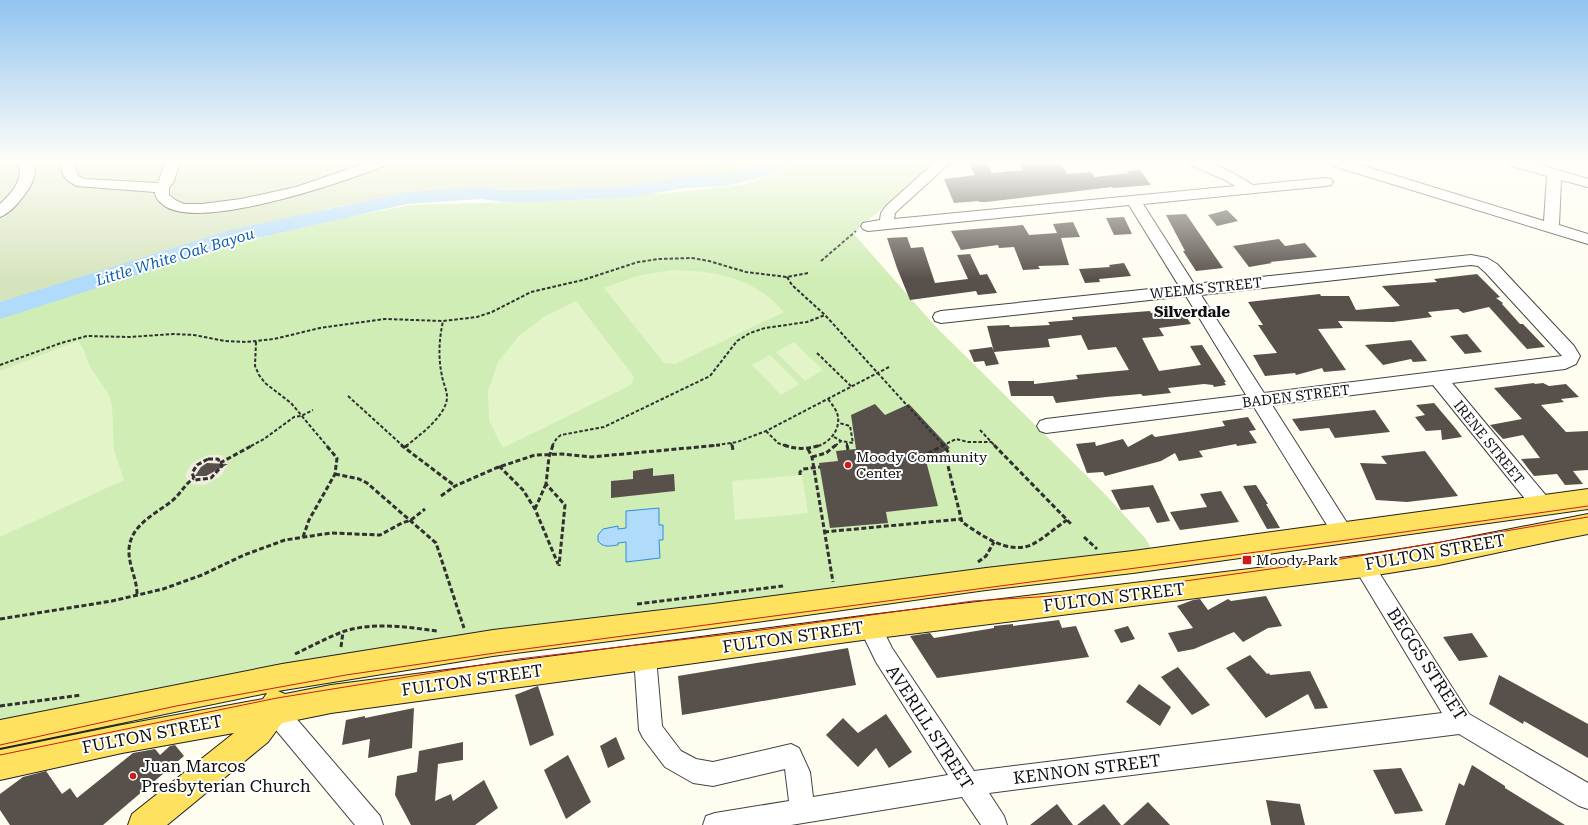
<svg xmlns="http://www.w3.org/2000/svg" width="1588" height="825" viewBox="0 0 1588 825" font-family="'Roboto Serif',serif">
<rect width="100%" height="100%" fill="#fffdf0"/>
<path fill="#d0edb6" d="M795,163H937L853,233L935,326L1103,492L1146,539L1153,553L661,609L390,656L0,727V316L199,255L270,235L344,218L411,205L584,200L700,190L747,184L790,167Z"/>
<path fill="#b2e094" d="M741,163H760C721,180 678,181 636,186L726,170Z"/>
<path fill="#d6e4be" d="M0,163H741L726,170L636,186L542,190L479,189L408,192L331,208L261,226L0,306Z"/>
<path fill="#e3f4c9" d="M671,270C705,271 734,273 763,293C771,298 777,305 784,312L675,364L664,363L604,288L636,276Z
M576,301L634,377L631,385L503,448L489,421L488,391L498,362L518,337L545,316Z
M78,341L83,348L89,365L109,395L112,406L114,450L124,480L0,537V371Z
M794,342L823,370L805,381L776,352Z
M770,355L799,384L781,395L752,365Z
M802,475L808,513L735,520L732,481Z"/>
<path fill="#f1edde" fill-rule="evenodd" d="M208,455H222L228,464L221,476L205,485L190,484L185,475L192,463ZM207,463H213L216,467L213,472L206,476H199L197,472L201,467Z"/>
<path fill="#b0dbfb" stroke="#318dd9" d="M659,508V525H663V540H659L660,558L626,562V542L618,543V545C610,546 603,548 598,541V535L603,529L618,526V529L626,528V511Z"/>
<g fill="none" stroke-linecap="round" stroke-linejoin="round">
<path fill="#b0dbfb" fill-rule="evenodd" d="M761,163H789L786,167L762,177L726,186L683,188L635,197L538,202H504L481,199L407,204L244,241L0,319V302L231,230L407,192L481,187L504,190H538L635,185L683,176L726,174L748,169Z"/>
</g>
<path fill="#58504a" d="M969,163H987L992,173L1023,170L1019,163H1061L1067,174L1091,172L1095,177L1129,173L1127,171L1140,170L1151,185L1113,188L1112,187L986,202H979V201L954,203L944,179L975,175Z
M1227,210L1238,221L1217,226L1208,215Z
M1186,214L1223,268L1196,271L1183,251H1185L1166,215Z
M1124,217L1132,234L1114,235L1106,218Z
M1073,222L1080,237L1061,238L1069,265L1038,266L1040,269L1023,270L1014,247L999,248L998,245L961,250L951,231L1023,225L1029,235L1057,233L1053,224Z
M907,237L911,248L923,247L935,283L968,279L957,255L970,254L980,275L987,274L997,293L978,295L976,291L910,300L897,268L887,238Z
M1279,239L1285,246L1305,243L1317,257L1270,262L1272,263L1249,267L1233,246Z
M1124,263L1131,276L1099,279L1100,282L1085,283L1079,269L1110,267L1109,265Z
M1477,274L1500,297L1496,298L1503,303L1502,304L1520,324H1523L1545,347L1527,349L1489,307L1463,313L1458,309L1428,312L1432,317L1393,322L1338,321L1343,328L1318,329L1346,370L1324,372L1322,368L1296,375L1295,373L1265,376L1253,355L1277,353L1258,325H1263L1248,302L1320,294L1321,296H1349L1356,310L1400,306L1382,286L1437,282L1434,279Z
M1181,309L1191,324L1159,328L1164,336L1142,338L1159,371L1201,365L1190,346L1202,345L1226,382H1224L1226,385L1214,387L1213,385L1204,384L1168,388L1171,393L1143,396L1141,394L1106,397L1056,403L1053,396H1011L1008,381H1034V384L1078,379L1076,375L1129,370L1116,347L1088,350L1081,335L1048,339L1050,347L994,352L987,326L1009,325L1010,327L1050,325L1048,322L1073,320L1072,317L1150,311L1151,313Z
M1467,334L1482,352L1465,354L1450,336Z
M1411,340L1427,361L1413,362L1411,359L1383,365L1365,345Z
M992,347L999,364L986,366L984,361L974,362L969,350Z
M1534,383L1535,384L1543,383L1549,386L1566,384L1579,397L1561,399L1564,402L1541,405L1566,432L1588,431V470L1573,471L1583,484L1565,485L1557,474L1534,476L1521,459L1540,458L1523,435L1503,439L1490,425L1522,419L1494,388Z
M1434,403L1456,429L1462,437L1442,440L1441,430L1426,431L1415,417L1425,415L1416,405Z
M875,404L885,415L909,404L950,448L926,461L938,506L886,512L888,523L830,528L819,463L838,461L836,451L856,449L851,415Z
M1375,410L1390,432L1335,438L1329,428L1300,431L1292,419Z
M1248,417L1256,430L1249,431L1257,443L1237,446L1236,444L1199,451L1203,457L1179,461L1175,453L1161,461L1105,476L1103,472L1087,473L1076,444L1095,442L1096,446L1123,439L1128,447L1152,434L1155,437L1194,431L1225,426L1222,421Z
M1425,451L1458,496L1407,502L1376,500L1360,463L1387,464L1381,456Z
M207,463L228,464L206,476H195L201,467Z
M653,468V476L674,474L675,491L611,498V481L633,479V471Z
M1153,485L1170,521L1157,523L1149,507L1121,510L1111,490Z
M1256,485L1268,504H1266L1280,528L1267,529L1243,486Z
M1221,491L1239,522L1180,530L1170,512L1207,507L1200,494Z
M1266,596L1282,626L1268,628L1243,642L1234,632L1194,649L1178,652L1168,633L1193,628L1177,606L1193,600L1200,599L1208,610L1228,599L1231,601Z
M1059,620L1062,628L1076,626L1089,657L937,678L910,636L930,633L934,638L994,628V626L1013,624V626Z
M1128,626L1135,639L1121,643L1114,630Z
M1472,633L1488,657L1459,661L1443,637Z
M848,648L856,685L682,715L678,676Z
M1250,655L1267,674L1269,673L1270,675L1310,671L1328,708L1315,709L1308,694L1266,718L1226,668Z
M1178,667L1210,705L1192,715L1161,677Z
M1499,675L1588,724V758L1524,721L1523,724L1489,704Z
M1139,684L1171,707L1160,726L1126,702Z
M538,686L554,735L530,746L515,695Z
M414,708L412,748L368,758L370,739L342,745L346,720L365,716V718Z
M886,714L912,752L889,768L876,748L858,767L826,735L843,718L858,733Z
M616,737L625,759L608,768L600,746Z
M463,742V760L438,764L435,801L451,794L453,801L484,780L498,808L475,825H411L395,795L397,776L417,772L419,751Z
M175,745L184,756L103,825H10L0,810V794L23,777L46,771L62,794L70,788L77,798L133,753L155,749L160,755L170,746Z
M568,755L591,802L566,819L544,770Z
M1472,765L1505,786V788L1565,825H1445L1459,783L1464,786Z
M1401,768L1423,811L1395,814L1373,770Z
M1266,800L1300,804L1305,825H1271Z
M1148,802L1170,825H1123Z
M1057,804L1073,825H1030Z
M1104,804L1121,825H1077Z"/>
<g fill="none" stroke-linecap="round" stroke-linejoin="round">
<g stroke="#424242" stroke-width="2">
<path id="minor" d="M18,163H32C33,165 34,167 35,169C37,183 13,213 0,217V204C11,194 25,179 18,163Z
M62,163H76L75,166L78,176L85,179L158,183L165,163H179L174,181L169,188V195L177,201L184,204H202L241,199L296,187L366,163H386L384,166C346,181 190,236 160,202C157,199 155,196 155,192L77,186C68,182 59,175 62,163Z
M934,163H950L898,210L895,213L894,219L1235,186L1223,179L1192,166L1190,163H1210L1233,173L1253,185L1326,178L1331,179L1333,182L1331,185L1326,186L1143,204L1194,284L1471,255L1487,258L1497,264L1574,346L1580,356L1576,364L1565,369L1452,383L1548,498L1551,504L1548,510L1541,512L1534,510L1433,385L1272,405L1349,526L1352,532L1349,538L1342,541L1335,538L1254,407L1046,433L1040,431L1037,426L1040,421L1046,419L1246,395L1186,296L941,323L935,321L933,317L935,313L941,311L1179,286L1129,205L868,231L863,229L861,226L863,223L880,220L881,213L886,206ZM1471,265L1478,266L1485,272L1562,356L1264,393L1201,295Z
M1331,163H1354L1544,221L1547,176L1512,166L1510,163H1534L1588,179V187L1561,180L1559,225L1588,234V244L1333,166Z
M1364,557L1371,560L1469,714L1588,783V809L1579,806L1459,734L989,793L1004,816L1007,825H981L962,797L791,825H703L706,816L715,813L789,801L785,769L713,786L693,783L665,767L643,738L639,730L634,657L637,650L645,646L653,650L656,657L662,726L681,751L696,759L713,762L791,744L799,748L810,772L813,797L948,775L876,662L859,627L862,620L870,617L878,620L892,648L974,771L1442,713L1357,572L1354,566L1357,560Z
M274,699L282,702L380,816L383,825H355L266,718L262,710L266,702Z"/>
</g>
<g stroke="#202020" stroke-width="2">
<path id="major" d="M1588,489V509L1133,573L986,590L713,628L493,656L278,691L285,694L331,685L870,615L1364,555L1439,543L1588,514V534L1557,540L1439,565L1364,577L870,639L331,713L282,723L268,742L167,825H128L132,814L234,733L122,753L0,780V750L122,725L263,699L267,693L0,748V720L282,664L493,630L713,604L986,568L1133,551Z"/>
</g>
<path stroke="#313131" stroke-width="2" stroke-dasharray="3.5 2" stroke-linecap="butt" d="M821,261L856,231
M787,277L792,285L825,315L944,446
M256,342L255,366L259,375L265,383L291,403L327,446
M817,353L852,387
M0,365L61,343L87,336L129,337L173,334L194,335L225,341L246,342L274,339L320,328L385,319L443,321L477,317L492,312L531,292L583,280L638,262L659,259L692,258L709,261L746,272L787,277L808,273
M348,396L403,446
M980,430L995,446
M766,431L778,443L786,446
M834,437L841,441L853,443L850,426L839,423
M731,443L732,446
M847,443V446
M251,446L264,439L294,417L301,416L313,410
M406,446C419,436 447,415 447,397C447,390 443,383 442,376C438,357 439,340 443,321
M552,446L557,438L561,435L604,427L710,376L737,341L750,333L765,328L807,322L825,315
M711,446L737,442L766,431L889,367
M818,446C831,442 842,427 837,413C835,408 831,403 828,399
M835,446L841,441
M942,446L956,439L968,442H992"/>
<path stroke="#313131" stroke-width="3" stroke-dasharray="5 2.5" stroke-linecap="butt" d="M401,445L455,486
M553,445L549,457L546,484L565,505L559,566
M732,445L733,450
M784,445C797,450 808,449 821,445
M847,445L848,450
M994,445L1072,525
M405,447L408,445
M808,449L812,457L833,582
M926,454L936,461C943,462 947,459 949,453L943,445
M812,457L826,453L836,445
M921,457L944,445
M208,459H218L222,466L211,478L195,480L192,473L197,465Z
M944,461L947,462L962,522C980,534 1007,555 1031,545C1042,540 1056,527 1067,520
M220,463L253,445
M499,466L523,490L535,509L558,564
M335,474L359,479L367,483L436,543L464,628
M800,475V472L803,469L820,467
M441,496L455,486L496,468L535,455L561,454L591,457L720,445
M535,509L546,484
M824,532L961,519
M303,537L309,520L335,474L337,458L326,445
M1084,537L1097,549
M978,562L986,556L994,542
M137,594C137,579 128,564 129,549C131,524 156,514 173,500C181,493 185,484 194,478
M637,604L783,586
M0,619L112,601L163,589L202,575L244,555L285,540L331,533L380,535L402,523L411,520L425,509
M341,647L343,632
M295,654C312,646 328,637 345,631C375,622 407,627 437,631
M0,706L81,695"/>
<use href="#minor" fill="#fff" fill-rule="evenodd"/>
<use href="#major" fill="#ffe160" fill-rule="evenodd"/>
<path stroke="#cb1b1a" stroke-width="1" d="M0,745L176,706L346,675L495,653L1347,540L1588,506
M0,755L277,698L518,659L747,632L973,601L1086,594L1171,583L1341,559L1588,517"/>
</g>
<linearGradient id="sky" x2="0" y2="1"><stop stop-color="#91c4f0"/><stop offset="0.58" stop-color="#fffef8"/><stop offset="1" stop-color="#fffef8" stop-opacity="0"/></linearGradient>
<rect width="1588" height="279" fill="url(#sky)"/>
<g fill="#cb1b1a" stroke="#fff" stroke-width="1.5">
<circle cx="848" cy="465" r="4"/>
<rect x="1242" y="555" width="10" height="10" rx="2"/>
<circle cx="133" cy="776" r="4"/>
</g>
<g text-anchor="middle" stroke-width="4" stroke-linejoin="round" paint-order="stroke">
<g font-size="14" fill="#0f0f0f" stroke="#fff">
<text transform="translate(1206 288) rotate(-6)" y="5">WEEMS STREET</text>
<text transform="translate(1296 396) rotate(-7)" y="5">BADEN STREET</text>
<text transform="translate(1489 442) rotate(51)" y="5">IRENE STREET</text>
</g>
<g font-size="14" fill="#0f0f0f" stroke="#fff" text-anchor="start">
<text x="856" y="462">Moody Community<tspan x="856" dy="16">Center</tspan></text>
<text x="1256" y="565">Moody Park</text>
</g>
<g font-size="15" font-style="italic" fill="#0c5eac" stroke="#fff">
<text transform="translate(175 257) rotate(-17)" y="5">Little White Oak Bayou</text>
</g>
<g font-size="15" font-weight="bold" fill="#0f0f0f" stroke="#fff">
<text x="1192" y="317">Silverdale</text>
</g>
<g font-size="17" fill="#0f0f0f" stroke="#fff">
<text transform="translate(1435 552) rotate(-10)" y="6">FULTON STREET</text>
<text transform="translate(1114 597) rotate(-7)" y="6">FULTON STREET</text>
<text transform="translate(793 637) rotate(-8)" y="6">FULTON STREET</text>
<text transform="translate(1427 664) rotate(57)" y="6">BEGGS STREET</text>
<text transform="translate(472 680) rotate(-8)" y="6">FULTON STREET</text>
<text transform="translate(930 727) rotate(57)" y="6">AVERILL STREET</text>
<text transform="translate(152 734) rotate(-11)" y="6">FULTON STREET</text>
<text transform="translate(1087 769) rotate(-7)" y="6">KENNON STREET</text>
</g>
<g font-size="17" fill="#0f0f0f" stroke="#fff" text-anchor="start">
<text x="141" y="772">Juan Marcos<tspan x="141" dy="20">Presbyterian Church</tspan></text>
</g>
</g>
</svg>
